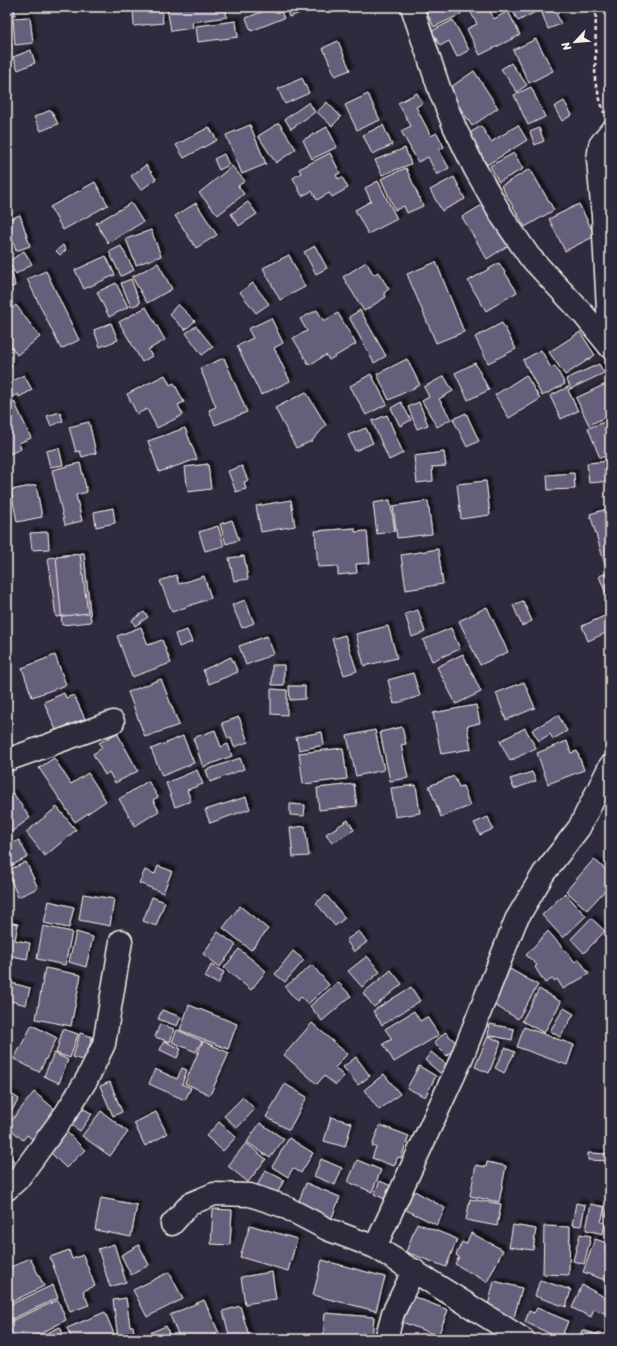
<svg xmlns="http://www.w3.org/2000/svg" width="617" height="1346" viewBox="0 0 617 1346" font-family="Sriracha,sans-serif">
<defs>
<filter id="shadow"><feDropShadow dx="3.5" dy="-3.5" stdDeviation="1" flood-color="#0009"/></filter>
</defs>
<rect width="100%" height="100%" fill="#2f2a3d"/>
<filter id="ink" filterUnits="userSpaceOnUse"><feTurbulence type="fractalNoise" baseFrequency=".025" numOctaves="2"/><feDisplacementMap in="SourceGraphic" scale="8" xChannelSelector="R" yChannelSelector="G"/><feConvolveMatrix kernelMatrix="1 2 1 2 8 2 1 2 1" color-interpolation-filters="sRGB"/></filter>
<g filter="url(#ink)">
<path fill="#665e7c" stroke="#f4f1e8" filter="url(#shadow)" d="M7,7H17H14L15,15L7,16Z
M161,7L163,23L134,26L133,9Z
M167,7H225L227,17L192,22L193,28L171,31Z
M274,7H279L284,18L251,31L246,18Z
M285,7H317L289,17Z
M424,7H463L459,9L461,14L434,27Z
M468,7H488L494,19L508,11L520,35L480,55L467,29L477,24Z
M511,7H545L518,21Z
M557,7H570V8L557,9Z
M554,8L561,24L548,29L542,13Z
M30,17L33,43L15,45L13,18Z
M453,20L469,50L457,57L449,41L440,46L432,31Z
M236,21L238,37L198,42L196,26Z
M7,26L12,47L7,48Z
M536,39L553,71L529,83L513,50Z
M338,41L350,70L335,76L323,48Z
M31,50L35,63L18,70L13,57Z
M511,63L527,85L517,92L501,69Z
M474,71L498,108L472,126L448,89Z
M302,78L309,93L285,104L278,89Z
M531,87L545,117L528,125L514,95Z
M417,93L423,103L416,107L431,136L437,133L444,147L439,150L449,168L437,175L428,157L418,162L401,131L411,126L398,103Z
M368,94L380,120L357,130L345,105Z
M564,101L572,115L562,121L554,107Z
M309,102L315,112L291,129L285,119Z
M327,102L341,117L332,126L317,112Z
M51,110L58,124L41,131L34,117Z
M279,123L296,149L276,163L258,136Z
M250,125L266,164L242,174L226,135Z
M383,125L392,145L372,154L363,135Z
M518,125L527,140L487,165L468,134L481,126L491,142Z
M209,127L217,140L184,158L176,145Z
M327,127L337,147L312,159L303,140Z
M539,128L544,141L535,145L530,132Z
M405,148L411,164L382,175L375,160Z
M330,153L340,173L336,175L338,179L342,177L348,188L332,197L329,193L317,200L312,191L302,196L293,178L301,173L299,169Z
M514,153L523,169L499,182L490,166Z
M224,154L229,165L219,170L214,159Z
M146,165L156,179L141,190L131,176Z
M232,166L245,181L238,186L244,194L218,215L199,193Z
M406,168L423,206L407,213L404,206L395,210L381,179Z
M530,169L554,210L525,227L501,186Z
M454,177L465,199L442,211L430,190Z
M378,181L397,219L368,234L355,210L371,201L365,188Z
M95,182L108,205L63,230L50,207Z
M248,202L257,214L239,226L231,214Z
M487,202L512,243L487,259L462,217Z
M131,203L143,222L108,243L96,223Z
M196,203L217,235L196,248L175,216Z
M579,204L595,236L565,251L549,219Z
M20,215L30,246L16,251L7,220Z
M151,230L161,256L136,265L126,239Z
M63,245L66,250L60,255L56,251Z
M121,246L134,270L121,276L109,252Z
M315,246L327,268L316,274L304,252Z
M24,251L32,264L16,274L8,262Z
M289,255L305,287L280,300L263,268Z
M106,256L115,275L84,289L75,270Z
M366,262L374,275L378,272L389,289L384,293L386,297L364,311L343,277Z
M436,262L464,332L436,343L407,274Z
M158,263L172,289L147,303L132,277Z
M499,263L517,292L486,311L468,281Z
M12,271L15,286L7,288V272Z
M46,271L79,340L61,349L27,279Z
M131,279L140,303L131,307L121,283Z
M116,283L128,307L109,317L97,292Z
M253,283L269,304L256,313L240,292Z
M178,304L195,321L185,330L169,314Z
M16,305L40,337L17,355L7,341V313Z
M146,307L165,340L148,350L152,356L142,362L119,322Z
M317,310L324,321L338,313L356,344L329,360L326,355L309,365L293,338L307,331L300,319Z
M360,310L386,356L374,363L349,317Z
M271,318L283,343L274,348L290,381L261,395L237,346L253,338L248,329Z
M111,323L118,340L100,347L94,330Z
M502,323L516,349L488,363L475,337Z
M196,326L213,347L202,355L186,333Z
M580,332L595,355L565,375L549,352Z
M541,350L551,368L555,366L565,384L542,396L523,360Z
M7,358L12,366L7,369Z
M224,358L247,412L215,425L209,410L216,407L200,368Z
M407,359L420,385L389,400L377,374Z
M475,363L489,390L468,400L455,373Z
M599,364L604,373L568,390L578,411L561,419L550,396L570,386L566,379Z
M371,374L387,404L366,415L350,386Z
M24,375L32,390L19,397L18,394L10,398L7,392V384Z
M165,375L170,385L174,383L184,402L178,405L183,415L157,428L147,409L137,414L127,394Z
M526,375L540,399L509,418L495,395Z
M444,376L453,391L439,399L451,419L437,427L422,401L429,397L424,387Z
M610,382V415L589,425L576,398Z
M306,392L326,425L312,441L296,448L275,408Z
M14,401L31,438L19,443L21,449L7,455V405Z
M401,402L411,420L400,426L391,408Z
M419,402L428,425L417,429L408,407Z
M60,412L63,421L51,426L47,416Z
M466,413L479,441L467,447L453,419Z
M387,415L403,453L389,460L372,421Z
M610,420V454L600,458L588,428Z
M89,422L96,453L82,457L80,451L76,452L69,427Z
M185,428L197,459L159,472L148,441Z
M366,428L373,443L355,451L348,435Z
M59,448L63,465L50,467L46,451Z
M444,452L446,466L432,467L433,481L417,483L414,456Z
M610,461V481L589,483L587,463Z
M80,463L87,492L76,495L82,521L65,525L52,470Z
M208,464L211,489L188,492L185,467Z
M242,466L248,481L244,482L246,489L236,492L228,471Z
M574,473L575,489L548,490L547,475Z
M486,481L490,515L461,519L457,484Z
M36,485L42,517L17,522L11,490Z
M291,500L295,526L261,532L256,506Z
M390,500L395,531L377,534L373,503Z
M428,501L432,534L397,538L393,506Z
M113,508L115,523L96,527L94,512Z
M610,508V566L606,568L590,514Z
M232,520L239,540L226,544L220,524Z
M218,526L224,546L205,551L199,532Z
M355,528V532L367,531L370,563L356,564L357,573L338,575V566L318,567L315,531Z
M48,532L49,549L32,550L30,533Z
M438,549L443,584L406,590L401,555Z
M84,553L91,622L62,625L56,556Z
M80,554L88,613L56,617L48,558Z
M244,556L248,579L234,581L229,558Z
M610,572V593L606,594L599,576Z
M176,575L179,584L204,576L211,598L172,612L160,581Z
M245,600L254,623L242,628L232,605Z
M523,601L532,621L522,626L513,605Z
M487,607L508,652L480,665L459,621Z
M418,610L425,632L412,637L405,614Z
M144,612L148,617L135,626L132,620Z
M609,614L610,631L588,641L582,626Z
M388,626L397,658L364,666L356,634Z
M141,627L148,645L162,640L171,663L132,677L117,636Z
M451,628L460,649L432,661L423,640Z
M187,630L192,642L179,647L175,634Z
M345,635L357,671L344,675L332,639Z
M267,636L274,654L246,665L239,646Z
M463,654L481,692L456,704L437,667Z
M55,655L66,685L32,697L22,668Z
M231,657L238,672L209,684L203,670Z
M272,665H284V685H272Z
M413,673L420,696L394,704L388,680Z
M161,679L179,725L145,737L128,692Z
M524,682L535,708L506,720L496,693Z
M289,686H305V699L290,700Z
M271,689L287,690V715L271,714Z
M64,693L66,698L74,695L85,719L56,730L44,702Z
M476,705L480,723L467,726L471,749L441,754L433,713Z
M558,715L567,731L553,739L550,734L539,741L532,730Z
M239,717L248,742L234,747L231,738L228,739L222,723Z
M402,727L406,744L401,745L408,778L390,781L380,732Z
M525,728L536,748L510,761L500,741Z
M215,730L221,747L228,744L232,756L203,767L193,738Z
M375,730L384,770L356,776L347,736Z
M322,732L324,745L299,750L296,737Z
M117,733L138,771L115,783L109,772L105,775L93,754L102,748L99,743Z
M183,736L194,763L162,776L151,749Z
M567,741L571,753L577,751L584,770L548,784L537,753Z
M343,748L347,779L303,784L299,753Z
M54,758L71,784L88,773L106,801L75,822L39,768Z
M240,758L244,769L210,782L206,770Z
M197,770L203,784L187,790L191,801L175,807L166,783Z
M532,772L536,781L514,789L510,779Z
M454,776L459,787L463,786L470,806L441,817L429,786Z
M148,781L158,797L153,800L159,811L135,826L119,799Z
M354,784L357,806L319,810L317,788Z
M416,785L420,813L395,817L391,788Z
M13,793L30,818L7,835V798Z
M246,797L250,809L210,823L205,810Z
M290,804L305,805L304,816L290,815Z
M57,807L76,830L45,856L26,832Z
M488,817L493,829L480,835L474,823Z
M348,820L354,830L332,843L326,834Z
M305,826L309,856L293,857L290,828Z
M19,840L28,857L7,868V846Z
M594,859L610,874V885L587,910L566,891Z
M26,862L38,888L18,897L7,871Z
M158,866L172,871L163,893L139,883L145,870L155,874Z
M565,893L586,916L563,938L542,915Z
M83,894L114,899L110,926L79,920Z
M326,895L345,918L335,926L316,903Z
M152,897L165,902L156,926L143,921Z
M49,901L74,907L69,928L44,923Z
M240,906L268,929L251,950L223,928Z
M591,918L605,931L584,953L571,939Z
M7,922L18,924L15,940L30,943L27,959L7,955Z
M43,926L72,932L65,965L37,959Z
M359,931L367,942L354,952L346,940Z
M548,931L575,962L579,959L589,974L563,989L557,979L555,981L552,979L545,983L535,967L537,965L526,955Z
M76,932L93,937L86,967L69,962Z
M218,932L236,945L220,967L203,954Z
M239,949L266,971L251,990L224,968Z
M293,951L304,960L285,982L275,974Z
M367,956L380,972L362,987L348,971Z
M211,965L224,972L218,984L205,977Z
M312,965L329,985L308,1004L301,997L297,1001L285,987Z
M45,968L81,975L71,1026L36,1019Z
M510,969L538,985L518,1019L491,1003Z
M391,970L402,984L374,1007L363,993Z
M8,982L30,988L26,1005L7,1000Z
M338,982L351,996L322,1021L310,1006Z
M411,987L420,1001L382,1025L373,1011Z
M539,989L561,1002L544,1033L522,1021Z
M189,1005L237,1024L228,1049L180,1030Z
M564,1008L574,1014L560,1037L550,1031Z
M162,1010L181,1017L177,1026L158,1019Z
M414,1011L420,1021L427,1017L439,1035L394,1062L383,1044L392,1039L385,1029Z
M312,1023L347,1054L335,1068L344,1076L336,1085L324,1076L317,1084L284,1055Z
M160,1024L174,1029L170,1042L155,1037Z
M490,1024L514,1029L512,1040L488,1035Z
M32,1025L57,1038L39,1072L14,1059Z
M524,1027L574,1045L567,1065L517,1047Z
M63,1029L78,1034L70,1058L56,1053Z
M177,1030L202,1041L196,1052L172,1042Z
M445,1032L458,1044L447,1056L434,1043Z
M80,1033L92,1037L85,1061L73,1057Z
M488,1036L501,1042L489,1073L475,1067Z
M164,1041L181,1049L177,1058L160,1050Z
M203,1041L229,1053L210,1095L185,1083Z
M505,1048L515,1052L504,1073L495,1068Z
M431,1052L447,1065L440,1073L425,1060Z
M54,1053L68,1060L59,1083L44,1076Z
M356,1057L370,1076L358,1085L343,1067Z
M419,1066L436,1076L425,1097L407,1088Z
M182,1068L187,1070L182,1084L191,1088L185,1100L149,1084L155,1069L177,1079Z
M384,1074L400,1094L379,1110L364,1090Z
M110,1082L122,1112L113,1116L100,1086Z
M285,1084L307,1097L289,1130L266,1117Z
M7,1085L11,1087L8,1092L19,1099L7,1118Z
M34,1092L56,1110L33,1140L27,1135L23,1140L7,1126Z
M243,1097L255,1109L237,1128L224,1116Z
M78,1105L92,1114L80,1131L67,1122Z
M101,1111L128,1132L110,1156L82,1136Z
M156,1112L167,1134L145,1146L134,1123Z
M331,1117L352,1123L345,1147L324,1141Z
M219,1122L236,1137L223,1151L206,1136Z
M260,1123L284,1139L270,1158L247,1142Z
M380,1125L409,1136L401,1158L398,1157L394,1166L372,1158L376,1147L372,1146Z
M66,1131L85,1150L66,1168L47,1149Z
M289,1138L313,1153L301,1173L293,1168L288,1177L272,1167Z
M246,1143L266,1159L248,1182L228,1166Z
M7,1153L17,1164L7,1172Z
M588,1153L610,1154V1161L588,1160Z
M321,1159L342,1168L335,1185L314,1176Z
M357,1160L381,1170L372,1192L348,1182Z
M487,1162L506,1166L499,1202L470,1196L476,1165L486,1167Z
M265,1170L284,1180L275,1198L256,1188Z
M380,1181L393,1187L387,1200L374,1194Z
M306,1183L340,1197L331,1220L297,1206Z
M411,1189L445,1208L437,1225L402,1208Z
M610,1196V1217L606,1216Z
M101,1198L137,1205L131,1237L95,1230Z
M470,1199L501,1204L497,1226L466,1220Z
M576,1203L585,1205L581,1226L572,1225Z
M591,1204L605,1207L601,1222L605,1223L603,1234L586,1230Z
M213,1209L232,1210L230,1245L211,1244Z
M417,1223L457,1239L446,1267L406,1252Z
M250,1225L297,1239L288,1271L240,1257Z
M513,1225L536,1229L533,1250L509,1247Z
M544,1226L570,1227L569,1275L543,1274Z
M471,1233L503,1250L487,1282L455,1264L459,1257L456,1255L462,1242L466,1244Z
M580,1234L591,1236L584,1264L573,1261Z
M595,1239L607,1243L605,1250L610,1252V1282L583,1272Z
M114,1244L126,1282L110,1287L98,1249Z
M139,1245L149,1265L131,1275L121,1255Z
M69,1250L72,1259L83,1255L95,1286L83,1291L89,1305L70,1312L50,1257Z
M30,1258L44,1286L9,1303L7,1298V1269Z
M322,1260L385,1277L376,1311L313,1295Z
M169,1272L183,1299L147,1317L133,1290Z
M272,1272L276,1299L245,1304L241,1277Z
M540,1280L571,1290L566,1307L535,1296Z
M494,1281L522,1288L514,1317L487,1310Z
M53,1285L58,1298L7,1321V1306Z
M582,1285L610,1300V1307L607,1314L594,1309L591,1317L572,1308Z
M412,1296L448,1310L438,1336L402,1322Z
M126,1298L130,1326H133L135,1339H118L113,1300Z
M58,1300L66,1320L30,1339H15L7,1323Z
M204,1300L219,1333L204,1339H180L170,1315Z
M240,1306L250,1339H230L223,1311Z
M537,1308L568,1321L561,1339L525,1322L529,1311L534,1313Z
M105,1312L116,1339H72L67,1328Z
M325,1313L374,1317L372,1339H323Z
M166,1326L171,1339H149L147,1334Z
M60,1327L65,1338L34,1339Z
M582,1330L610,1338V1339H579Z"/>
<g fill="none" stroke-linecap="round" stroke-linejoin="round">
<g stroke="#f4f1e8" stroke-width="25">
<path id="minor" d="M412,7L440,91L455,128L474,167L503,218L529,256L584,315L610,347
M610,347L603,216L598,160L600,145L610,132
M7,760L113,722
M7,1189L18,1179L66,1113L87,1079L104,1044L121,941
M172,1224L190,1204L214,1194L250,1195L283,1206L327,1229L375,1247L523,1339
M375,1247L460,1062L516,920L544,873L579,828L610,766
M386,1339L393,1313L414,1270"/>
</g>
<path stroke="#f4f1e8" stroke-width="2.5" stroke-dasharray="4 3" stroke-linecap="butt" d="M596,7L595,82L604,113"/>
<use href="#minor" stroke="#2f2a3d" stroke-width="22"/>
</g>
</g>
<rect width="617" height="1346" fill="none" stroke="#2f2a3d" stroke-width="24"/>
<rect x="12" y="12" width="593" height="1322" fill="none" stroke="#f4f1e8" stroke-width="1.5" filter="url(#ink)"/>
<g transform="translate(575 42) rotate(244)" stroke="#2f2a3d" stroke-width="3" paint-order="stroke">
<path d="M0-3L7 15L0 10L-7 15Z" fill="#f4f1e8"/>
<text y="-6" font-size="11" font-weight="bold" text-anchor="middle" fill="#f4f1e8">N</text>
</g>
</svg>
